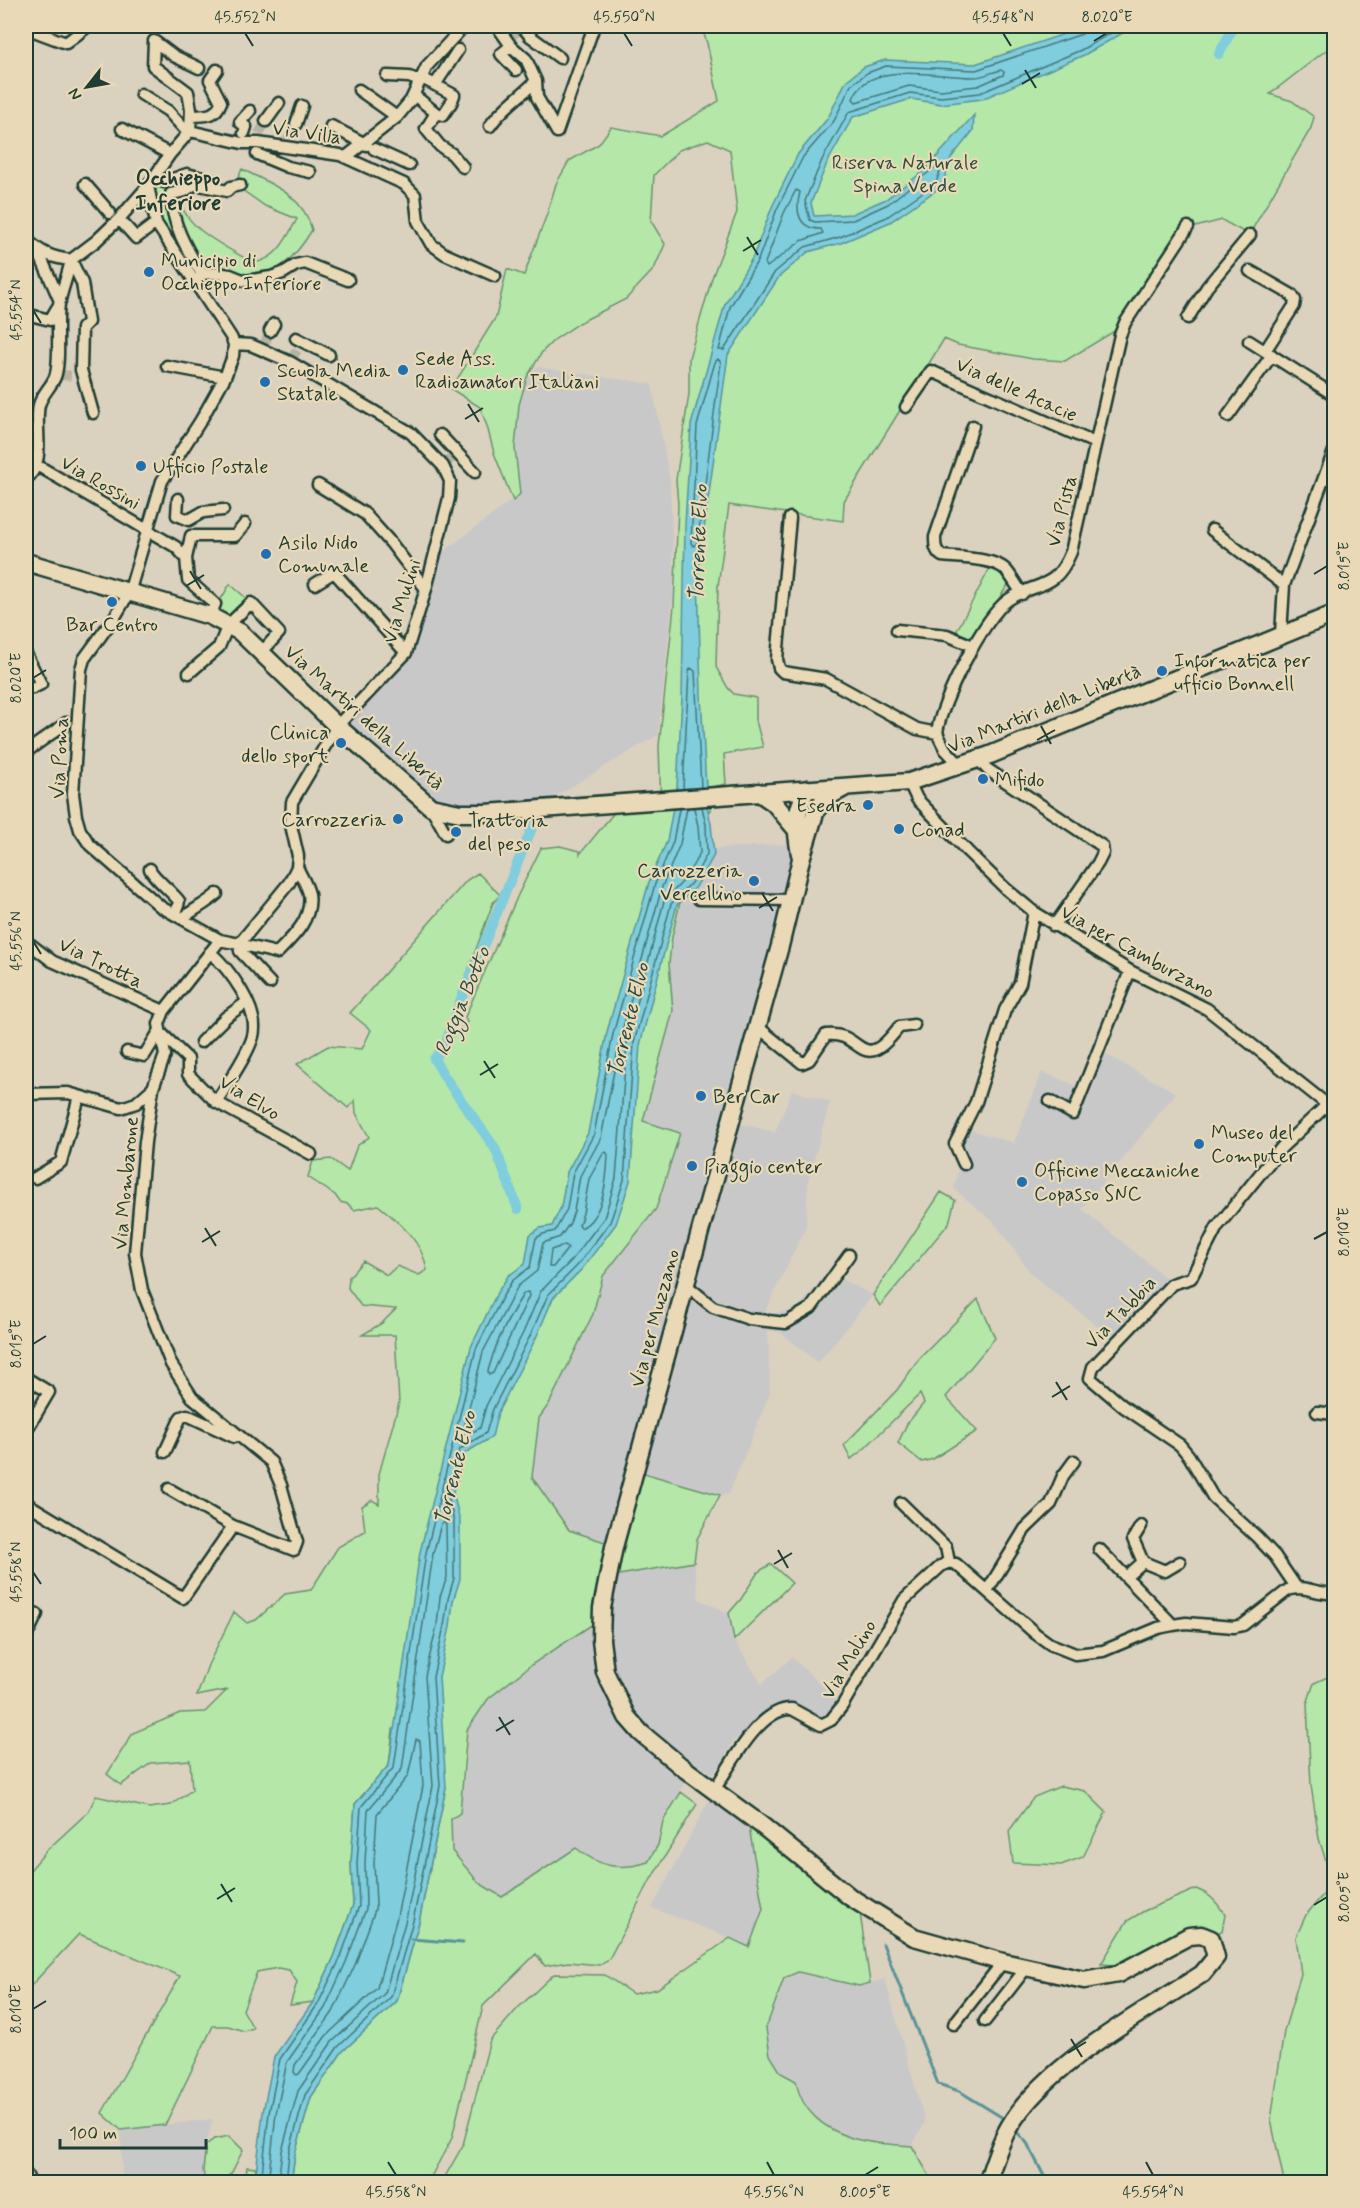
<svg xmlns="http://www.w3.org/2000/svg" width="1360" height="2208" viewBox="0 0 1360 2208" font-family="Mynerve,sans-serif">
<rect width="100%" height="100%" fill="#dbd1bf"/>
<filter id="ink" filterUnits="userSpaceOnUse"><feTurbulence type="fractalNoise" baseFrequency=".0167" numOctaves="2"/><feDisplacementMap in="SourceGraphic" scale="12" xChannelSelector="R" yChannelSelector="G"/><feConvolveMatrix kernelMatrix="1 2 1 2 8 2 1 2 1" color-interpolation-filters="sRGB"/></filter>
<g filter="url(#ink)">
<path fill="#c9c8c9" d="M537,367L652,384L670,481L674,586L658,735L537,807L483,808L433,804L341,725L408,655L439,555L520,494L515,448L516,428L519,405L527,377Z
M784,844L795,846L791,877L614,1513L603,1548L596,1546L558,1519L518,1474L677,905L714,856L713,849Z
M1104,1053L1176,1093L1082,1209L1170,1281L1111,1337L1032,1275L994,1222L954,1189L967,1129L1014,1143L1042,1072L1085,1089Z
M792,1090L830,1102L808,1181L806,1227L764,1314L797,1310L827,1272L873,1295L818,1363L780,1332L768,1331L770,1393L729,1494L720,1495L640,1472L738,1123L775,1132Z
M694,1562L699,1599L729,1613L734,1640L762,1684L792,1657L840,1703L823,1722L789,1702L778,1705L733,1742L722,1763L713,1774L671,1750L631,1715L610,1672L607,1649L613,1576Z
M590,1620L607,1702L644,1750L686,1781L663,1821L658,1845L648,1862L627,1868L592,1861L576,1849L502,1897L479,1883L452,1851L451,1819L460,1813L465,1769L464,1745L473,1705Z
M710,1798L749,1827L763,1909L749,1948L730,1938L652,1908Z
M797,1972L859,1986L885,1979L925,2122L912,2146L852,2138L826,2125L813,2116L806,2107L798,2095L796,2082L781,2073L770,2055L766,2028L784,1978Z
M213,2119L206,2144L203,2170L205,2182H122L121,2130Z"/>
<path fill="#b4e7a8" stroke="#6a926e" stroke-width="1.5" d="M701,26H1334V44L1270,94L1292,101L1314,117L1311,128L1249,235L1222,220L1184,230L1118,329L1065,361L1033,359L958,345L944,339L844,501L843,521L729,505L718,586L716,667L728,688L734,694L756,698V721L763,747L724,754L726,784L711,787V807L679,906L672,937L669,963L673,1011L643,1121L680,1133L656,1209L603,1276L593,1314L549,1404L539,1418L532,1477L569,1530L608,1543L596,1622L531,1665L488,1699L467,1730L460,1813L451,1819L452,1851L479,1883L502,1897L576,1848C600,1867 619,1871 648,1862L658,1845L663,1821L681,1792L697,1804L651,1879L609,1959L599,1965L568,1962L545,1966L536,1954L483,2006L452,2138L428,2182H291L295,2154L311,2097L342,2052L397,2001L419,1922L446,1787L393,1730L389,1765L355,1804L351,1863L353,1905L334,1957L313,2002L290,2005L297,1982L289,1970L278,1968L257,1972L243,2010L253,2028L244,2031L228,2026H213L165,2125L121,2130L102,2113L180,1976L79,1934L26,1991V1875L47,1850L88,1812L96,1796L149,1808L171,1805L192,1790L190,1760L151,1763L121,1785L107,1774L133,1733L180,1713L205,1712L227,1690L197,1696L208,1665L234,1612L247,1623L256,1620L285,1594L311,1590L338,1547L365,1531L362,1506L372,1500L379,1504V1474L399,1403L395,1335H362L382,1323L396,1309L361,1306L348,1288L349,1277L363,1261L387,1275L397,1266L419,1275L427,1270C423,1242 399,1222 378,1205L354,1210L348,1204L340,1202L335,1195L308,1177L313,1161L331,1159L348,1171L357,1146L369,1137L356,1113L355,1100L348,1108L297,1064L328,1046L362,1049L371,1030L350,1013L467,880L478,873L500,895L493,903L442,1042L433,1059L445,1080L468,1113L470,1110L437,1061L446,1043L467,1022L465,1017L518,895L541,848L560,846L580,851V854L617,809L661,808L659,746L674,606L678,505L676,480L689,394V358L712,278L737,212L730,150L708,140L679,150L654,175L651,221L665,244L654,269L626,299L581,322L554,340L542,352L527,377L519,405L515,448L520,494L513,501L494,453L487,426L480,407L451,389L496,317L507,269L524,275L547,214L556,184L569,161L599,144L611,127L661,136L719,101L707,43Z
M242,169C272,185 303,194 312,230C290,266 270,283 226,271C218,268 206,268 200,262C184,244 179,218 172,195L178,193C182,229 226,246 253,263C277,260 286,239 297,219L265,206L235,185Z
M190,178L169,192L194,269L158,217L154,190L164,185Z
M991,566L1004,573L1010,581L1008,585L973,638L968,639L955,634Z
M230,584L246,598L228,617L214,611Z
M941,1192L955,1200L949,1223L880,1306L873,1295Z
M978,1299L995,1338L946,1397L977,1431L933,1459L922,1462L898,1443L907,1424L924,1403L920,1394L864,1449L851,1459L844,1445L897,1390L919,1359Z
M640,1472L720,1495L697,1539L694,1562L613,1576Z
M771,1564L792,1583L734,1640L729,1613L741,1599L758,1572Z
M1334,1674V2182H1284L1271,2120L1284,2031L1301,1974L1296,1937L1306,1915L1333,1883L1319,1839L1311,1785L1307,1704L1314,1683Z
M1061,1786L1085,1791L1106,1812L1083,1857L1061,1865L1013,1863L1009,1831L1034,1797Z
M749,1827L860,1913L870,1983L859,1986L798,1972L784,1978L766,2028L770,2055L781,2073L796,2081C801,2111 824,2129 852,2138C870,2144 893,2144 912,2146L933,2182H442L463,2145L490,2040L518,2008L554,1974L605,1975L633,1994L657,1989L730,1938L749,1947L763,1909Z
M1196,1889C1210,1894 1217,1902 1225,1915L1222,1931L1216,1933L1173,1936L1117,1965L1101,1964L1127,1921L1144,1911Z
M229,2136L243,2150L232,2172L223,2182H205L203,2170L206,2145L214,2139Z
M247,2167L256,2168L255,2182H245Z"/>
<path fill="#7fcddd" stroke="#599399" stroke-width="1.5" d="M1088,26H1135L1084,55L982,99L941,104L911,99L853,117L827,163L811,203L814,216L852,214L886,199L924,171L974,115L973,131L951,158L942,186L890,222L841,243L808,252L779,277L728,355L698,573L701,695L707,805L711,824L714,855L696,887L677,905L666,945L640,1045L630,1181L616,1224L582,1269L553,1298L536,1338L498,1412L492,1437L465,1453L453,1492L460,1521V1579L453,1601L450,1627L439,1677L446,1787L419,1922L397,2001L342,2052L311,2097L295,2154L291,2182H255L263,2112L274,2057L313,2002L334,1957L353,1905L351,1863L355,1804L389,1765L420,1552L471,1347L497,1293L508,1276L525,1264L530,1235L540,1228L552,1226L561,1207L567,1172L588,1133L607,1032L649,882L667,841L677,787L682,697L685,524L691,425L725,304L753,257L772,207L798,154L828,118L846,81L864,67L885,60L975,64Z"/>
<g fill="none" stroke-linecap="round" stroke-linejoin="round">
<path stroke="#457778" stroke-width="1.5" d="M1086,26V31L1082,34L976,70L886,66L867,73L851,85L834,121L803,157L777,209L758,260L730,307L719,350H724L775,272L805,247L840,237L887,217L936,183L941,168L939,164L888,204L853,220L815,222L810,220L805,201L822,160L849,112L910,93L941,97L980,93L1081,50L1123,26
M1001,70L1004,72L1003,75L978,86L941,90L909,86L856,102L853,99C866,58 942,78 974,77C983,77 992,72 1001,70Z
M796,190L800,192C795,211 798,229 821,229L823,233L801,241L767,267L765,263L784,213Z
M718,359L721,363C712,423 706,483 697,543L694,546L691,543L697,426L715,362Z
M683,789L689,671L691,668L695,671L701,787
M687,808L680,844L662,887L621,1035L601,1138L580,1176L574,1211L570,1223L560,1237L543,1243L537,1271L518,1286L483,1352L463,1432L465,1436L480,1428L486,1406L523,1333L541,1291L571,1261L604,1218L609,1202L616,1178L627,1042L664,901L685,879L700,853L698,826L694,808
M606,1152L608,1155C607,1178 604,1217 581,1228L579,1225L583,1213L589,1179L603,1154Z
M565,1245L568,1248L553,1267H549L551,1250Z
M528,1292L529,1296L493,1373L489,1375L488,1371C495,1344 509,1316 524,1293Z
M416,1739L420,1741L423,1786L397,1917L377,1988L326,2036L299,2074L296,2075L294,2072L295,2065L333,2012L355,1965L374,1913L376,1904L374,1863L377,1814L408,1776Z
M261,2182L269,2113L280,2059L318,2004L340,1959L359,1906L357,1863L361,1807L394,1767L426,1553L476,1349L503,1296L512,1281L530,1267L536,1238L543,1234L555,1231L567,1209L573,1173L594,1134L613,1034L655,884L673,842L679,809
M268,2182L276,2114L287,2062L325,2008L346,1962L366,1909L365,1863L368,1810L402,1769L433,1554L441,1524L444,1522L446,1525L447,1577L440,1597L437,1625L425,1676L433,1786L406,1919L385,1993L332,2042L298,2091L282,2151L278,2182
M286,2182L289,2153L305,2095L338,2047L391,1997L413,1921L440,1786L433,1677L444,1626L448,1599L454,1578V1522L447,1490L460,1449L486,1433L493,1409L530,1336L548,1295L577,1266L610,1222L616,1205L624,1180L634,1043L671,904L691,883L707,854L706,825L702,807"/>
<path stroke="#599399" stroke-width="3" d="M411,1939L463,1943
M883,1944L938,2084L959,2091L1003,2118
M1015,2130L1027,2143L1044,2176L1051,2182"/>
<path stroke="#7fcddd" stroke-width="10" d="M1219,54L1234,26
M518,1209L495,1148L446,1079L434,1059L446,1043L459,1004L537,816"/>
<path stroke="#b5b3a3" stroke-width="10" stroke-dasharray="10 5" stroke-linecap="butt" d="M510,38L519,29
M259,134L266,121
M287,142L296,124
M264,345L270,331
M292,359L299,346
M61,375L74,376
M445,464L453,457"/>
<g stroke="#1f3d34" stroke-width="15">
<path id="street" d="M497,26L511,46L526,59L536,81L537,97L557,132
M522,26L530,36L560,58
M26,28L66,43L88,26
M154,41L153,66L188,92L191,110L190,131
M154,41L174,56L199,68
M511,46L501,54L516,70
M387,76L409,77L420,81
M422,78L454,95L451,103L443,115L436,113
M435,85L458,50
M359,90L397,117
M141,94L168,111L188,133
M414,95L436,113L426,129L440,146L452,154L463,167
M191,116C205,115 215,118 221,102L210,80L217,70
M266,121L279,103
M296,124L302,106
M331,126L367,145
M490,126C502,108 521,96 536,81
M122,129L170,154
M557,132L594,26
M244,133L246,127L240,122L250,111
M374,149L409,165
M257,154L288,167L310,172
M346,157L397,117L411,100L427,66L464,26
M164,182L187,174L210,180
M85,184L110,213
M148,186L156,223L231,337L234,344L233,356L225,377L201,420L162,481L129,593L116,615L84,659L81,669L73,794L76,816L80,830L90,845L161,907L220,940L239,944L289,883L297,867L298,856L291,825L292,802L337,726L406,653L426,589L449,498L450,481L443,466L411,433L290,362L251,345L234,344
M119,219L136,238L156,223
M26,239C40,252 51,258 71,260
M38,251L60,301
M71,260L82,283L88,322L82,328L81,370L93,413
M26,263L38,251
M1250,271L1292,295L1295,300L1294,306L1265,351
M202,274L217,273L230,275L245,281L271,277L283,273L296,265L305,263L348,280
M196,283L202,274C187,250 171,223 171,194L185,191L195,184L227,191L231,187L240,185
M26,314L50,320L57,308
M1188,318L1207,287L1250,235
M270,331L274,324
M296,338L329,355
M1249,341L1334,395
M167,366L225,377
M906,407L931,371L1095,443
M1228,416L1272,355
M973,426L935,537C935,545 935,551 942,556C959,558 994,558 1006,570C1012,577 1017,586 1022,594
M440,435L475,472
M26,461L35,464L176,547L186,558L188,580L215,604L210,616
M26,479C47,463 34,428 39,405C42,394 51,387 55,377C61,361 56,323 59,304C62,289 68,275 71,260L96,241L119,219L148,186L170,154L190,131L242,143H258L340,155L404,184L415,195L418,221L431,244L445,254L495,276
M318,485L365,514L391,543L426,589
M178,499L177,515L189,520
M790,518L777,659L779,668L783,672L826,679L917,729L937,733
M189,520L203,512L223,510
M1212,530L1284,585
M186,558L191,536H235L245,524
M315,584L334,572L406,653
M897,630L947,635L973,646
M1281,634L1284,585L1334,451
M26,654L41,684L33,688L26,687
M189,673L219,647L228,625L251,603L279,633L261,653
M26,752L66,723
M978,759L987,769L1102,846L1103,853L1098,863L1054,926
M960,765L945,749L937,733C940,704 984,617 1008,600C1037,580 1054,593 1071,552L1120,335L1125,323L1188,227
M909,782L917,799L968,852L1006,889L1034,912L1130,971L1207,1009L1334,1110
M431,807L446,834
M150,869C152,876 172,892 179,901L176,915
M699,899L790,900
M183,918C194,909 206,904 217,894
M26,941L52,961L164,1011
M239,944L277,953C293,937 313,919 309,894C307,885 301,876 297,867
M239,944L240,951L270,983
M210,952C229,969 260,1009 253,1036C249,1053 226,1086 216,1102
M758,1027L802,1063L809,1060L826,1035C863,1030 860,1078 899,1027L914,1025
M160,1032L188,1059V1074L216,1102L311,1154
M201,1042L226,1017L247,1002
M127,1052L144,1056L159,1032
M153,1088L145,1142L135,1253L142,1290L171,1364L192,1397L271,1462L281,1485L297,1542L294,1550L233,1526L169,1489
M26,1094L68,1093L121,1108L136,1103L153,1088L165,1055L159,1024L164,1011L220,940
M1050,1101L1073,1114L1130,971
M964,1164L955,1144L976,1102L1005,1010L1020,983L1034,912
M35,1178L61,1162L79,1097
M685,1284L713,1307L749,1319L786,1323L811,1308L849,1255
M26,1378L49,1392L26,1431
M1317,1412L1334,1414
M165,1452L181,1417L187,1415L234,1437
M26,1503L183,1598L233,1526
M901,1503L946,1547L949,1562
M1099,1549L1173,1625
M1143,1562L1165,1571L1180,1562
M1126,1577L1143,1562L1133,1539L1141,1526
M1296,1587L1275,1556L1257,1537L1213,1497L1189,1456L1180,1445L1124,1407L1090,1378L1093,1367L1172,1284L1191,1278L1217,1227L1282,1147L1328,1104
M987,1591L1025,1529L1051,1504L1063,1476L1074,1461
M26,1609L37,1614L26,1637
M714,1790C730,1767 759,1707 792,1709L821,1725L831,1720L842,1706L904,1600L941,1566L949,1562L956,1564L1036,1634L1050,1644L1075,1654L1103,1651L1158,1628L1173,1625L1186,1623L1234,1627L1243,1625L1288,1590C1304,1584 1318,1595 1334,1593
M985,2021L1027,1967
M954,2024L1003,1962
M26,2174L30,2182"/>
</g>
<g stroke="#1f3d34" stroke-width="21">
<path id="secondary" d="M26,562L210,616L240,632L337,726L431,807L460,813H486L909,782L990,755L1334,614
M846,787L824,799L815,813L801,859L780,946L706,1210L614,1547L602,1608L601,1640L605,1672L627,1717L641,1733L682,1767L760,1824L850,1897L914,1937L1003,1962L1084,1980L1118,1974L1189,1936L1201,1935L1211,1939L1216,1957L1202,1974C1142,2013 1045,2065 1009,2127C999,2144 994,2164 987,2182
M758,792L774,803L795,828
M800,854C795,827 794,815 807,789"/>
</g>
<use href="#street" stroke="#ead9b6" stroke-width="10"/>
<use href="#secondary" stroke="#ead9b6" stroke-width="16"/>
</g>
</g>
<path fill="none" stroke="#1f3d34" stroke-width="2" d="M245,33L253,46M624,33L632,46M1003,33L1011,46M1094,41L1107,33M1025,70L1036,88M1022,84L1040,73M747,237L758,255M743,251L761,240M33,310L41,323M468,404L479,422M465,419L483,408M190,571L201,589M1314,574L1327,566M186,586L204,575M33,678L46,670M1041,726L1051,744M1037,740L1055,730M762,893L773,911M759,908L777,897M33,941L41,954M484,1061L495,1078M480,1075L498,1064M205,1228L216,1246M1314,1239L1327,1232M202,1242L220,1231M33,1344L46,1336M1056,1382L1067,1400M1052,1397L1070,1386M778,1550L788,1568M774,1564L792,1553M33,1572L41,1584M499,1717L510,1735M496,1731L514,1720M221,1884L232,1902M217,1899L235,1888M1314,1905L1327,1897M33,2009L46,2001M1071,2039L1082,2057M1068,2053L1086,2042M388,2162L396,2175M767,2162L774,2175M1146,2162L1153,2175M865,2175L878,2167"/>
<g fill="#1f6fb2" stroke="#ead9b6" stroke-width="2">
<circle cx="149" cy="272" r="6"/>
<circle cx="403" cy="370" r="6"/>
<circle cx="265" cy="382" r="6"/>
<circle cx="141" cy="466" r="6"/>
<circle cx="266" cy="554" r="6"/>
<circle cx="112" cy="602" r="6"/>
<circle cx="1162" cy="671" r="6"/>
<circle cx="341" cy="743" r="6"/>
<circle cx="983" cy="779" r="6"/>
<circle cx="868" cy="805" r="6"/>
<circle cx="398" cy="819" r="6"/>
<circle cx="899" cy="829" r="6"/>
<circle cx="456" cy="832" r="6"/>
<circle cx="754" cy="881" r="6"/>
<circle cx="701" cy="1096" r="6"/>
<circle cx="1199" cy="1144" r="6"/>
<circle cx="692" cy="1166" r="6"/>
<circle cx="1022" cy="1182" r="6"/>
</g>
<g text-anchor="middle" stroke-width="4.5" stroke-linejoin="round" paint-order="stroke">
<g font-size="20" fill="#1f3d34" stroke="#ead9b6">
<text transform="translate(307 132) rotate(8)" y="7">Via Villa</text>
<text transform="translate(1017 389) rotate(24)" y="7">Via delle Acacie</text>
<text transform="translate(101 482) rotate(30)" y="7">Via Rossini</text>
<text transform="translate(1061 511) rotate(-76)" y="7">Via Pista</text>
<text transform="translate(401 601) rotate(-73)" y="7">Via Mulini</text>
<text transform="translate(1044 708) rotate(-22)" y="7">Via Martiri della Libertà</text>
<text transform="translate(365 717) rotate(42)" y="7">Via Martiri della Libertà</text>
<text transform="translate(59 758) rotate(-87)" y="7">Via Poma</text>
<text transform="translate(1138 951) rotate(29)" y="7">Via per Camburzano</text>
<text transform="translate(101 962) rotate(26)" y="7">Via Trotta</text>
<text transform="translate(250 1097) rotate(32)" y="7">Via Elvo</text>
<text transform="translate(125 1183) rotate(-85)" y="7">Via Mombarone</text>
<text transform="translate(1120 1312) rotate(-46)" y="7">Via Tabbia</text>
<text transform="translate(654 1318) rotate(-75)" y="7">Via per Muzzano</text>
<text transform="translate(848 1659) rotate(-59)" y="7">Via Molino</text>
</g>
<g font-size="20" fill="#2e4e40" stroke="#ead9b6">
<text x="905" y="169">Riserva Naturale<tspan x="905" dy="23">Spina Verde</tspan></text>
</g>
<g font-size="20" fill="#1f3d34" stroke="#ead9b6" text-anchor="start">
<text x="161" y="267">Municipio di<tspan x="161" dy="23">Occhieppo Inferiore</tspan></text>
<text x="415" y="365">Sede Ass.<tspan x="415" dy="23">Radioamatori Italiani</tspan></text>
<text x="277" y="377">Scuola Media<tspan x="277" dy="23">Statale</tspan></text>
<text x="153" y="473">Ufficio Postale</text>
<text x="278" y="549">Asilo Nido<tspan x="278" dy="23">Comunale</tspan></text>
<text x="112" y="631" text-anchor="middle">Bar Centro</text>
<text x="1174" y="667">Informatica per<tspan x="1174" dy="23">ufficio Bonnell</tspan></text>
<text x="329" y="739" text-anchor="end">Clinica<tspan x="329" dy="23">dello sport</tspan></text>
<text x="995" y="786">Mifido</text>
<text x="856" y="812" text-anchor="end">Esedra</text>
<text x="386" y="826" text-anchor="end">Carrozzeria</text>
<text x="468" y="827">Trattoria<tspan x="468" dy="23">del peso</tspan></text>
<text x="911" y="836">Conad</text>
<text x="742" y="877" text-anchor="end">Carrozzeria<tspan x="742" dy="23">Vercellino</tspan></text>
<text x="713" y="1103">Ber Car</text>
<text x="1211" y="1139">Museo del<tspan x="1211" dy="23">Computer</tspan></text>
<text x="704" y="1173">Piaggio center</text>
<text x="1034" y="1177">Officine Meccaniche<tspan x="1034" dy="23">Copasso SNC</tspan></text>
</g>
<g font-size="21" font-style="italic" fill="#294b45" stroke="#ead9b6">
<text transform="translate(698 543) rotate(-88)" y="7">Torrente Elvo</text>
<text transform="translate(462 1001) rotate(-68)" y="7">Roggia Botto</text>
<text transform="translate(628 1020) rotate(-76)" y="7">Torrente Elvo</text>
<text transform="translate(455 1468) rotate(-76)" y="7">Torrente Elvo</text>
</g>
<g font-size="22" font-weight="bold" fill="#1f3d34" stroke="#ead9b6">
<text x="178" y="185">Occhieppo<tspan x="178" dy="25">Inferiore</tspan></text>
</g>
</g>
<rect width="1360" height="2208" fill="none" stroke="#ead9b6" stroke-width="66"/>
<g transform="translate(87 87) rotate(239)" stroke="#ead9b6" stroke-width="4.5" paint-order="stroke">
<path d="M0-4.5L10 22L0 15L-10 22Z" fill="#1f3d34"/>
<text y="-9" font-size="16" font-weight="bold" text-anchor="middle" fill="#1f3d34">N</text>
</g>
<path d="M60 2139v9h146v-9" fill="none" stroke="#1f3d34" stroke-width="3"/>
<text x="69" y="2139" font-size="18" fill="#1f3d34" stroke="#ead9b6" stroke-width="4.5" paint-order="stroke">100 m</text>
<rect x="33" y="33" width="1294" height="2142" fill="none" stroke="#1f3d34" stroke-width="2"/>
<g font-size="15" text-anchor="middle" fill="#1f3d34">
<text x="245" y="22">45.552°N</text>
<text x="624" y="22">45.550°N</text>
<text x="1003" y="22">45.548°N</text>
<text x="1107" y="22">8.020°E</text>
<text transform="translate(16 310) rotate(-90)" y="5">45.554°N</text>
<text transform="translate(1344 566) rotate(-90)" y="5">8.015°E</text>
<text transform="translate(16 678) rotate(-90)" y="5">8.020°E</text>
<text transform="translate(16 941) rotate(-90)" y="5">45.556°N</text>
<text transform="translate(1344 1232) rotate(-90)" y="5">8.010°E</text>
<text transform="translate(16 1344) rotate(-90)" y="5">8.015°E</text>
<text transform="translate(16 1572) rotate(-90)" y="5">45.558°N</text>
<text transform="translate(1344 1897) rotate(-90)" y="5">8.005°E</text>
<text transform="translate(16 2009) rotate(-90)" y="5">8.010°E</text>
<text x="396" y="2197">45.558°N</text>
<text x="774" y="2197">45.556°N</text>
<text x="865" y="2197">8.005°E</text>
<text x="1153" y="2197">45.554°N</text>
</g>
</svg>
